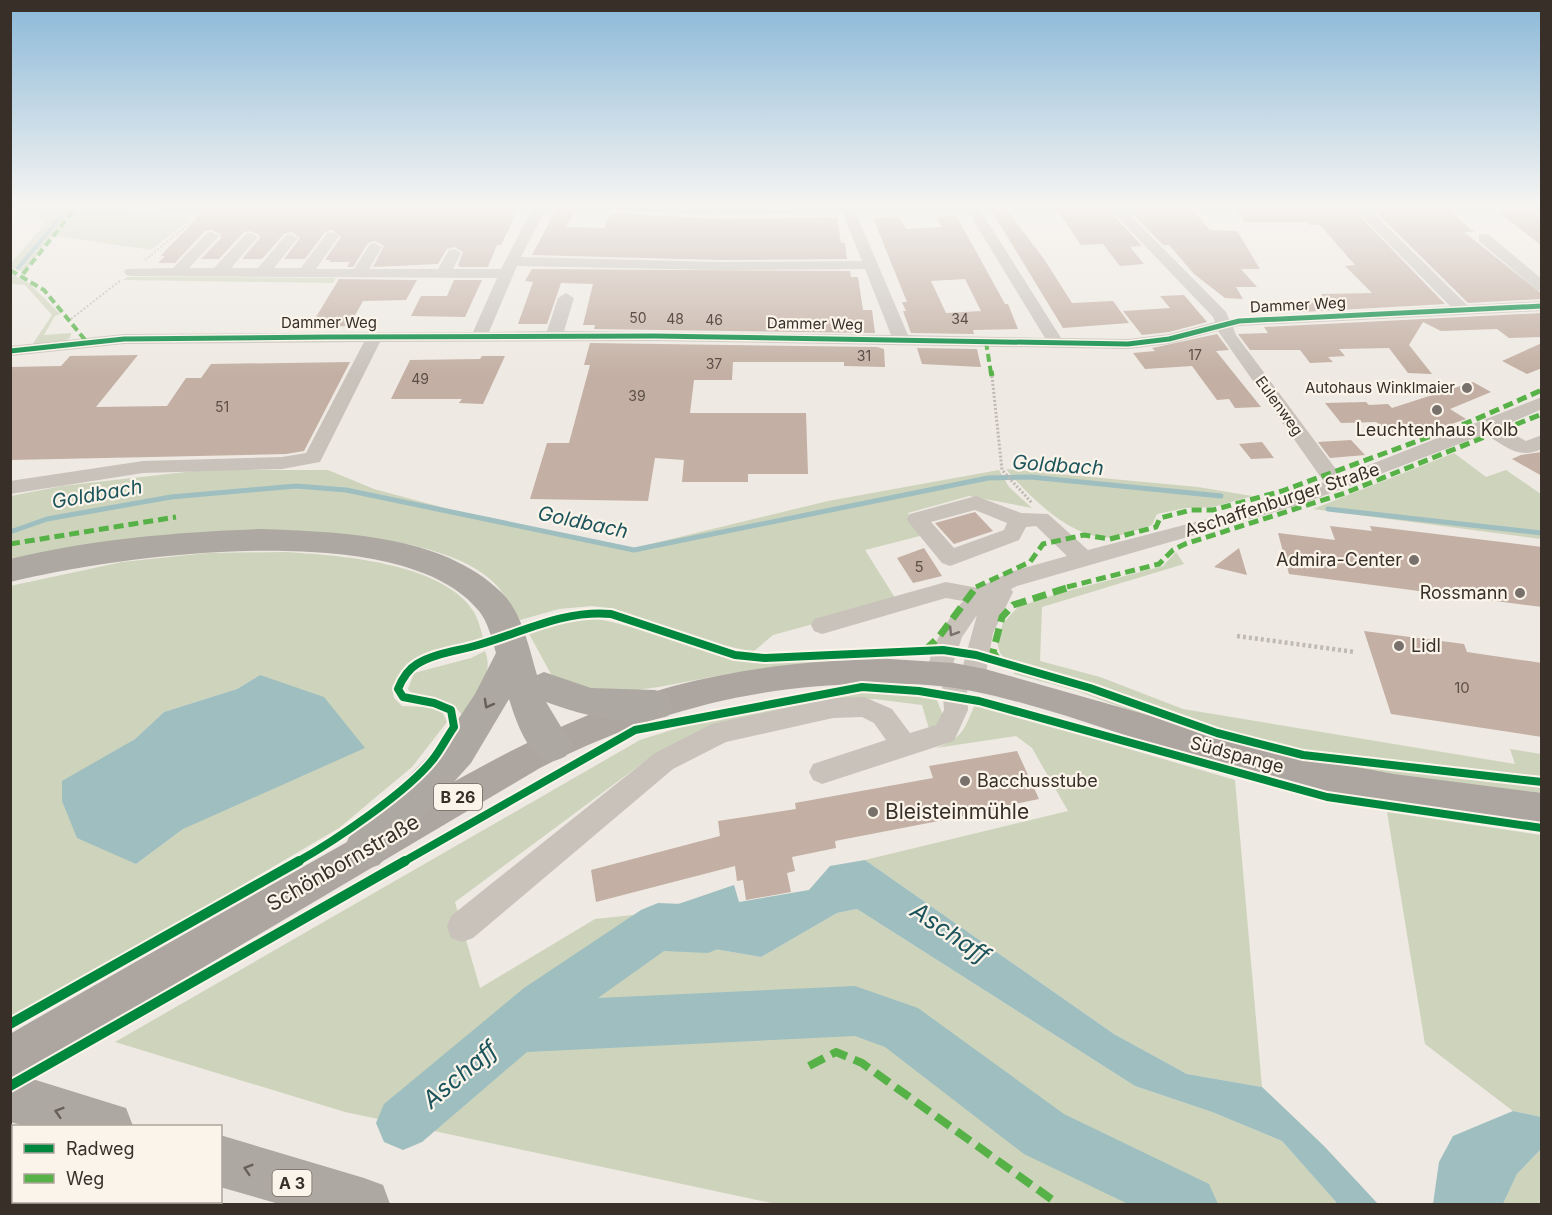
<svg xmlns="http://www.w3.org/2000/svg" width="1552" height="1215" viewBox="0 0 1552 1215" font-family="Inter,sans-serif">
<rect width="100%" height="100%" fill="#eee9e2"/>
<path fill="#ced4bc" fill-rule="evenodd" d="M42,205H126L121,209L191,219L151,250L57,236L49,238L25,273L11,267V263L45,224L39,219Z
M10,273L30,284L60,314L55,316L44,335L71,333L70,338L62,342L32,345L52,315L25,285L11,284Z
M127,277L336,278L333,283L123,280Z
M1454,453L1486,477L1506,470L1541,494V539L1313,509Z
M1006,469L1198,487L1252,496L1213,507L1186,508L1157,514L1152,525C1139,529 1125,535 1112,537C1075,542 1028,496 1006,469Z
M203,470H328L374,489L523,529L626,550L828,501L999,470L1009,487L1032,508L969,496L908,513L924,535L865,550L897,601L773,635L753,652L705,641L614,609L592,606L559,609L520,620C512,607 502,589 490,579C456,550 393,540 350,535L11,566V496L62,486Z
M284,552C336,555 443,562 474,612C478,619 481,630 483,638C450,651 413,656 392,687L394,698L402,706L430,707L442,711L447,722L412,767L339,828L13,1020L10,1019V586L122,562L207,553ZM260,675L183,829L136,864L62,782L135,739L164,712L237,689Z
M1176,552L1184,564L1042,607L1040,661L1100,677L1183,709L1515,764L1510,749L1541,754V779L1427,763L1305,753L1184,719L1103,689L1008,662L1000,653L997,642L1003,623L1018,607L1060,593L1163,566Z
M571,616C624,619 669,642 720,654C778,668 831,660 888,657L889,660L841,661L727,674L659,687L599,695L552,676L527,630Z
M485,651C495,675 475,696 462,715C447,691 419,706 408,689L414,673L471,658Z
M1014,670L1080,688L1218,736L1292,755L1328,762L1434,771L1541,786V798L1362,775L1186,731L1077,691L1014,674Z
M857,692L924,695L936,698L945,720L929,729L922,705L874,699L831,704L648,759L455,902L480,988L595,919L652,913L668,941L761,957L837,913L857,909L1135,1086L1212,1112L1282,1141L1336,1202L1335,1204H776L345,1112L115,1042L640,740L710,718Z
M975,704L1235,780L1262,1087L1187,1074L1114,1034L865,860L1068,811L1032,748L1016,736L936,748C963,738 964,730 975,704Z
M1387,812L1541,835V1117L1513,1111L1425,1044Z
M1541,1149V1204H1503L1517,1174Z"/>
<path fill="#9ebec0" d="M260,675L324,697L365,748L183,829L136,864L77,838L62,801V781L135,739L164,712L237,689Z
M865,860L1114,1034L1187,1074L1262,1087L1324,1146L1378,1204H1335L1336,1202L1282,1141L1212,1112L1135,1086L857,909L837,913L761,957L668,941L652,913L734,885L739,902L809,890L830,866Z
M1513,1111L1541,1117V1149L1517,1174L1503,1204H1433L1439,1162L1453,1136Z"/>
<g fill="none" stroke-linecap="round" stroke-linejoin="round">
<path stroke="#9ebec0" stroke-width="4" d="M18,268L71,205"/>
<path stroke="#9ebec0" stroke-width="5" d="M1328,509L1542,533
M10,532L47,519L171,497L296,486L346,490L634,550L988,478L1031,477L1221,496"/>
<path fill="#9ebec0" fill-rule="evenodd" d="M658,903L708,905L725,912L732,929L725,946L708,953L664,951L598,998L855,986L918,1008L1064,1114L1209,1184L1218,1204H1128L1024,1154L885,1047L855,1036L527,1052L422,1142L403,1150L384,1142L376,1123L384,1104L524,988L641,910Z"/>
</g>
<path fill="#c3afa3" fill-rule="evenodd" d="M210,205L331,206L517,205L511,225L501,245H497L488,267H460L458,265L463,252L454,247L447,249L438,264L373,267L384,246L375,241L368,243L353,267H347L350,262H329L331,260H325L341,237L332,230L325,232L305,259H284L300,238L291,232L284,234L262,259H242L260,238L259,235L251,231L244,232L219,259H201L221,238L220,234L212,230L205,231L175,263H158L165,256H161L166,250Z
M988,205H1003L1044,259L1072,303L1113,301L1129,323L1063,328Z
M1054,205H1104L1142,246L1130,247L1144,264L1120,266L1103,244L1081,245Z
M1124,205L1189,206L1210,230L1237,231L1260,269H1241L1257,287H1236L1243,299L1225,298L1194,274L1169,245H1163Z
M1232,205H1349L1445,304L1302,312L1294,303L1328,302L1321,294L1372,293L1345,266L1355,265L1320,225H1310L1308,222H1245Z
M1369,205L1446,207L1474,232H1464L1542,294V299L1468,303Z
M557,208L576,209L566,227L604,228L611,213L726,219L837,217L841,243H845L847,259L720,260L532,255Z
M1497,211L1534,212L1542,217V246Z
M956,215L1005,304H1008L1018,329L973,330L974,334L911,333L903,311H906L902,302H907L873,218L899,216L906,229L942,227L936,217ZM965,279L981,311L946,313L931,281Z
M532,269L850,271L851,277H858L863,310H872L875,333L594,329L595,325H583L593,284L561,283L547,324H518L533,282L525,281Z
M339,279L417,280L406,300L363,301L349,326L310,327Z
M454,280H482L465,317L411,316L421,296H447Z
M1184,295L1207,322L1169,332L1142,335L1123,311L1170,308L1160,296Z
M1542,313V337L1509,338L1497,329L1441,331L1423,322L1409,345L1432,374L1408,373L1389,348L1339,349L1345,356L1328,357L1333,362L1310,363L1300,350H1250L1238,334L1268,333L1264,327Z
M1217,334L1229,350L1216,351L1261,407L1235,408L1229,399L1217,400L1192,366L1145,369L1133,353L1155,351L1152,348Z
M590,343L877,347L884,349L885,367L844,366V362H733L732,380H694L690,413H806L808,474H748V482H682L684,460L655,458L648,501L530,499L547,443H569L590,365H584Z
M1542,343V368L1527,374L1502,361Z
M917,348L977,349L981,367L922,364Z
M138,355L96,407L167,406L186,378H201L211,364L350,362L304,451L286,454L10,460V367L61,366L70,356Z
M482,356H505L483,404L459,403L462,399H391L410,360L480,359Z
M1473,382L1491,392L1450,409L1466,419L1443,427L1438,424L1394,436L1376,422L1341,423L1325,403L1366,402L1369,405L1388,404L1392,408Z
M1351,440L1365,455L1330,458L1318,442Z
M1262,442L1274,458L1251,459L1239,444Z
M1542,452V476L1512,459L1521,455Z
M975,512L993,531L954,544L935,523Z
M1330,526L1372,531L1370,526L1542,547V607L1289,574L1278,533L1335,540Z
M924,548L942,576L913,583L897,558Z
M1239,548L1247,575L1214,567Z
M1364,631L1464,644L1467,652L1542,663V737L1391,714Z
M1017,751L1039,799L1005,806L1006,808L835,841L836,848L792,857L795,871L787,873L791,892L746,900L743,880L737,881L735,866L596,902L591,870L720,836L718,821L796,809L795,803L933,778L929,766Z"/>
<g fill="none" stroke-linecap="round" stroke-linejoin="round">
<path stroke="#c0bab4" stroke-width="2" stroke-dasharray="2 2" stroke-linecap="butt" d="M145,260L212,205
M71,319L121,280"/>
<path stroke="#c0bab4" stroke-width="3" stroke-dasharray="2 2" stroke-linecap="butt" d="M992,376L1002,470L1032,503"/>
<path stroke="#c0bab4" stroke-width="4.5" stroke-dasharray="3 3" stroke-linecap="butt" d="M1237,636L1355,652"/>
<path fill="#c8c2bb" fill-rule="evenodd" d="M534,205H548L521,257L720,262L862,261L842,212L713,215L601,209L595,205H958L952,209L855,211L908,335L1045,338L964,205H977L1061,338L1128,339L1169,334L1215,322L1213,317L1106,205H1120L1226,312L1229,319L1450,306L1351,205H1365L1467,305L1542,301V311L1239,326L1233,327L1236,335L1341,476L1542,397V409L1501,427L1526,441L1542,435V449C1517,460 1506,446 1485,434L1302,504L1017,586L1011,589L1013,592L993,633L985,679L982,686L973,689L967,687L968,710L954,741L822,784L813,780L809,772L813,764L886,740L874,723L862,717L833,718L726,742L673,769L473,938L462,942L451,938L447,927L451,916L655,753L712,724L833,698L864,697L892,709L910,733L936,725L944,710L942,683L931,681C920,660 949,617 963,601L946,598L822,634L814,631L811,625L814,619L946,582L978,588L1010,572L1067,556L1036,526L1026,527L1019,540L950,566L942,563L910,524L907,519L910,514L976,496L1021,513L1048,514L1088,550L1207,519L1324,482L1218,331L1169,344L1128,349L655,341L380,342L320,462L282,469L143,473L10,494V481L143,461L282,457L306,453L364,342L124,344L10,356V346L124,334L473,332L497,278L131,276L126,275L124,272L126,269L173,268L207,233L212,232L219,236L189,268H214L246,234L251,233L258,237L231,268H258L286,235L291,234L298,238L274,268H301L327,233L332,232L339,236L316,269H354L370,244L375,243L382,247L369,269H438L449,250L454,249L461,253L453,269H501ZM517,266L720,270L865,269L891,335L564,331L574,298L566,293L558,298L547,331L489,332ZM975,510L1007,523L1004,530L954,548L931,522ZM977,615L962,669L952,667L962,637Z
M1529,205H1542V215Z
M1484,234L1489,235L1542,279V291L1537,290L1479,241V235Z"/>
<path fill="#ada6a0" fill-rule="evenodd" d="M890,659L954,663L985,669L1285,754L1394,774L1542,793V825C1444,812 1346,800 1250,775C1157,750 1066,710 972,691C938,684 902,683 868,684C751,685 643,715 540,768L25,1073L10,1079V1034C120,970 230,908 340,846C421,801 500,752 586,716C682,675 786,660 890,659Z"/>
<path fill="#ada8a1" fill-rule="evenodd" d="M261,529C338,532 442,534 501,592C522,612 529,648 537,675L544,672L591,688L655,690L668,694L673,705L668,716C629,729 583,715 546,702L572,745L566,756C562,758 556,761 552,761C528,760 515,718 509,699L471,763L379,865L364,870L349,865L343,851L349,837L445,739L475,694L496,653C492,639 488,622 479,611C403,515 116,556 10,582V559C93,539 176,532 261,529Z
M10,1072L126,1108L133,1126H26L10,1122Z
M220,1135L364,1178L383,1185L390,1204H279L220,1187Z
M14,1179V1202H55L56,1204H10V1180Z"/>
<path stroke="#56b246" stroke-width="4" stroke-dasharray="8 4" stroke-linecap="butt" d="M10,270L44,290L86,341
M23,274L78,205
M986,342L991,373"/>
<path stroke="#56b246" stroke-width="5" stroke-dasharray="10 5" stroke-linecap="butt" d="M991,371L992,376
M10,544L176,517
M976,587L1030,562L1043,544L1084,535L1110,539L1156,527L1160,518L1191,510H1213L1282,491L1472,421L1542,390
M1067,587L1159,564L1173,550L1185,544L1345,493L1542,414"/>
<path stroke="#56b246" stroke-width="7" stroke-dasharray="14 7" stroke-linecap="butt" d="M925,650L938,638L977,586
M999,661L993,652L1002,617L1013,605L1073,586"/>
<path stroke="#56b246" stroke-width="8" stroke-dasharray="17 8" stroke-linecap="butt" d="M809,1066L836,1052L862,1063L1058,1204"/>
<g stroke="#fbf4ea" stroke-width="8">
<path id="cycleway-far2" d="M10,351L124,339L326,337L655,336L1128,344L1169,339L1239,321L1542,306"/>
</g>
<g stroke="#fbf4ea" stroke-width="12">
<path id="cycleway-far1" d="M297,862C333,842 409,791 434,758C441,749 447,737 454,727L451,710L434,703L403,697L398,689C402,679 407,670 417,664C435,653 458,651 478,645C524,632 562,610 611,614L735,655L765,658L943,650L976,655L1090,688L1217,733L1303,755L1542,782
M403,862L635,730L862,687L919,691L979,701L1327,797L1542,828"/>
</g>
<g stroke="#fbf4ea" stroke-width="14">
<path id="cycleway" d="M10,1024L299,861
M10,1086L405,861"/>
</g>
<use href="#cycleway-far2" stroke="#00873e" stroke-width="5"/>
<use href="#cycleway-far1" stroke="#00873e" stroke-width="8"/>
<use href="#cycleway" stroke="#00873e" stroke-width="10"/>
</g>
<defs><path id="oneway-chevron" d="M-2-3.5L2.5 0L-2 3.5" fill="none" stroke-width="1.6" stroke-linecap="round" stroke-linejoin="round" transform="scale(1.5)"/></defs>
<use stroke="#79716b" href="#oneway-chevron" transform="translate(953 632) rotate(122)"/>
<g stroke="#675f59">
<use href="#oneway-chevron" transform="translate(488 704) rotate(119)"/>
<use href="#oneway-chevron" transform="translate(59 1112) rotate(-163)"/>
<use href="#oneway-chevron" transform="translate(248 1169) rotate(-163)"/>
</g>
<linearGradient id="sky" x2="0" y2="1"><stop stop-color="#8ab8d8"/><stop offset="0.55" stop-color="#f7f5f2"/><stop offset="1" stop-color="#f7f5f2" stop-opacity="0"/></linearGradient>
<rect width="1552" height="375" fill="url(#sky)"/>
<g fill="#78706a" stroke="#fbf4ea" stroke-width="2">
<circle cx="1467" cy="388" r="6"/>
<circle cx="1437" cy="410" r="6"/>
<circle cx="1414" cy="560" r="6"/>
<circle cx="1520" cy="593" r="6"/>
<circle cx="1399" cy="646" r="6"/>
<circle cx="965" cy="781" r="6"/>
<circle cx="873" cy="812" r="6"/>
</g>
<g text-anchor="middle" stroke-width="4.5" stroke-linejoin="round" paint-order="stroke">
<g font-size="14" fill="#5c4f48">
<text x="638" y="323">50</text>
<text x="675" y="324">48</text>
<text x="960" y="324">34</text>
<text x="714" y="325">46</text>
<text x="1195" y="360">17</text>
<text x="864" y="361">31</text>
<text x="714" y="369">37</text>
<text x="420" y="384">49</text>
<text x="637" y="401">39</text>
<text x="222" y="412">51</text>
</g>
<g font-size="15" fill="#392f29" stroke="#fbf4ea">
<text transform="translate(1298 305) rotate(-3)" y="5">Dammer Weg</text>
<text x="329" y="328">Dammer Weg</text>
<text transform="translate(815 324) rotate(1)" y="5">Dammer Weg</text>
<text transform="translate(1279 406) rotate(54)" y="5">Eulenweg</text>
</g>
<g font-size="15" fill="#392f29" stroke="#fbf4ea" text-anchor="end">
<text x="1455" y="393">Autohaus Winklmaier</text>
</g>
<g font-size="15" fill="#5c4f48">
<text x="919" y="572">5</text>
<text x="1462" y="693">10</text>
</g>
<g fill="#fbf4ea" stroke="#736a63" stroke-width="1.5">
<rect x="434" y="784" width="48" height="26" rx="4.5"/>
<rect x="272.5" y="1170" width="39" height="26" rx="4.5"/>
</g>
<g font-size="16" font-weight="bold" fill="#392f29">
<text x="458" y="803">B 26</text>
<text x="292" y="1189">A 3</text>
</g>
<g font-size="18" fill="#392f29" stroke="#fbf4ea" text-anchor="end">
<text x="1437" y="436" text-anchor="middle">Leuchtenhaus Kolb</text>
<text x="1402" y="566">Admira-Center</text>
<text x="1508" y="599">Rossmann</text>
<text x="1411" y="652" text-anchor="start">Lidl</text>
<text x="977" y="787" text-anchor="start">Bacchusstube</text>
</g>
<g font-size="18" fill="#392f29" stroke="#fbf4ea">
<text transform="translate(1282 500) rotate(-18)" y="6">Aschaffenburger Straße</text>
<text transform="translate(1237 755) rotate(15)" y="6">Südspange</text>
</g>
<g font-size="20" font-style="italic" fill="#1c545c" stroke="#fbf4ea">
<text transform="translate(1058 465) rotate(4)" y="7">Goldbach</text>
<text transform="translate(97 494) rotate(-10)" y="7">Goldbach</text>
<text transform="translate(583 522) rotate(12)" y="7">Goldbach</text>
</g>
<g font-size="21" fill="#392f29" stroke="#fbf4ea" text-anchor="start">
<text x="885" y="819">Bleisteinmühle</text>
</g>
<g font-size="21" fill="#392f29" stroke="#fbf4ea">
<text transform="translate(343 863) rotate(-30)" y="7">Schönbornstraße</text>
</g>
<g font-size="24" font-style="italic" fill="#1c545c" stroke="#fbf4ea">
<text transform="translate(950 933) rotate(34)" y="8">Aschaff</text>
<text transform="translate(460 1075) rotate(-40)" y="8">Aschaff</text>
</g>
</g>
<rect width="1552" height="1215" fill="none" stroke="#392f29" stroke-width="24"/>
<rect x="12" y="1125" width="210" height="78" fill="#fbf4ea" stroke="#ada59d" stroke-width="1.5"/>
<rect x="24" y="1144" width="30" height="9" fill="#00873e" stroke="#ada59d" stroke-width="1.5"/>
<text x="66" y="1155" font-size="18" fill="#392f29">Radweg</text>
<rect x="24" y="1174" width="30" height="9" fill="#56b246" stroke="#ada59d" stroke-width="1.5"/>
<text x="66" y="1185" font-size="18" fill="#392f29">Weg</text>
</svg>
